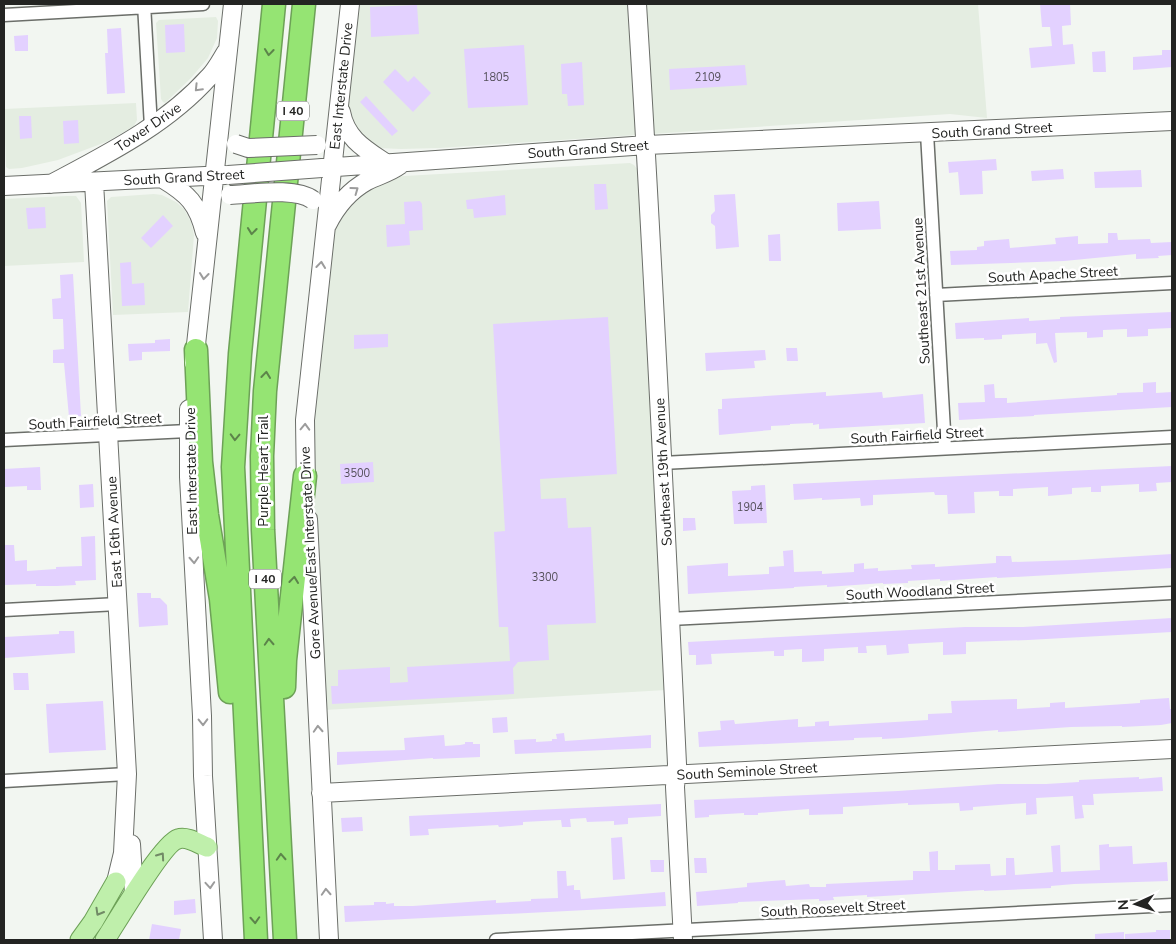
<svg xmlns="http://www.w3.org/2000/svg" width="1176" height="944" viewBox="0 0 1176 944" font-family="'Nunito Sans',sans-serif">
<rect width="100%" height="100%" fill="#f2f6f1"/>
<path fill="#e4ede1" d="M358,4H978L987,118L950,114L440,148L401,149L377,148L361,138L346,111Z
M216,17L218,21L217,38L208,58L191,78L165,103L163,102L161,99L156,23L159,20Z
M136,103L137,120L134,126L106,142L58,160L22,168L9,169L6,167L4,109Z
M630,163L634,165L638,170L666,690L325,710L310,439L331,234L343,207L387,177Z
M154,194L162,195L176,202L184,209L191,222L194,235L188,312L113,315L107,201L111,197Z
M67,196H76L81,203L84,262L4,266V199Z"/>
<path fill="#e3d1ff" d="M1040,4H1070L1071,25L1062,26L1063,45L1073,44L1075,64L1031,68L1029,48L1052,46L1050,27H1042Z
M417,5L419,34L371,37L370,7Z
M184,24L185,52L166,53L165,25Z
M121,28L125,93L107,94L105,53H108L107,29Z
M28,35V51H15L14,36Z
M524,45L528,105L468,108L464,49Z
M1162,50H1171L1172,67L1133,70V57L1162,55Z
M1105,51L1106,72H1093L1092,52Z
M582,62L584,105L568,106L567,94H562L561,64Z
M745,65L747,85L670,90L669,69Z
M395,69L408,82L414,76L431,93L413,112L383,82Z
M366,96L398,131L392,136L360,102Z
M19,116H31L32,138L20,139Z
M78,120L79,143L64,144L63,121Z
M996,159L997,170L982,171L983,194L960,195L958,172L949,173L948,162Z
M1063,169L1064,179L1032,181L1031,171Z
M1141,170L1142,187L1095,188L1094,172Z
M594,184H606L608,209L595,210Z
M735,194L739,247L716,249L715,226L711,223V215L715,211L714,195Z
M505,195L506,215L474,218L473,209H467L466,200Z
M420,201L422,204L423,230L409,231L410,245L387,247L386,225L405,224L404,202Z
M879,201L881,229L838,231L837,203Z
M45,207L46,228L28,229L26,208Z
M163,215L173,226L151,248L141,238Z
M1108,233H1117L1118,240L1150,239L1151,243L1172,242V255L1158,256L1159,258L1136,259V254L1064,261L951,265L950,251L977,250V247L984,246V241L1009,239L1010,248L1056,244L1055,238L1078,236V244L1108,243Z
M780,234L781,261H769L768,235Z
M131,262L132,284L144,283L145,305L122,306L120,263Z
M73,274L81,416L69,417L64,363H53V350L64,349L63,319H53L52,299L61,298L60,275Z
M1172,312V328L1148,329V336L1127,337V329L1103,330V337L1087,338V332L1055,333L1057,362L1054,363L1047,343L1036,344V333L1002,335V339L984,340V338L956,339L955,323L1029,318V321L1060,319V317Z
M608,317L617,474L540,479L541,499L566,498L568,528L591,527L596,623L547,625L549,660L518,662L513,668L514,694L332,704L331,686H338V670L390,667V683L408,682L407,667L510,661L508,627H499L494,532L505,531L493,324Z
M388,334V347L354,349V335Z
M170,339V351L142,352V360L129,361L128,344L155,343V340Z
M786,348H797L798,361H787Z
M765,350L766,360L754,361L755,368L706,371L705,353Z
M1156,382V393L1172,392V407L1034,415V416L959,420L958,403L985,402L984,385L994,384L995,398H1007V403L1117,395V393L1143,392V383Z
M826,392V396L882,392L883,398L923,394L925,423L819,429V424L813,425V423L790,424V425L771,426V430L719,435L718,409H722V399Z
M373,462L374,482L341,484L340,464Z
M1172,466V482L1156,483L1157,491L1139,492V484L1101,486V492H1091V487L1072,488V494L1048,496V487L1013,489V496H999V491L974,492L975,513L948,514L947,495H935L934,492L873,495V505L861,506L860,498L822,500V498L794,500L793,484Z
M40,467L41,490H27V486L5,487L4,469Z
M93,484L94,507L80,508L79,485Z
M765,485L767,523L734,524L732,491L751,490V486Z
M683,518H695L696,530L683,531Z
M95,536L96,580L75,581L76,585L57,586H36V584L4,585L5,545H14L15,561L27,560V571L56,569V567L82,566L81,537Z
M793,550L794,572L822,571V574L854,572V564L864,563V569L878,568V571L912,569L911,565L935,564V567L996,563V556H1011L1012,562L1076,560L1172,554V568L997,578V577L940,581V579L908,581V583L883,584V583L827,587V585L794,587V588L688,594L687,566L728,563V576L769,574V567L784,566L783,551Z
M137,593H151V598H160L167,605L168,625L139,627Z
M1172,618V632L1028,640L966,642V654L943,655V642L908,644L909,653L887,655L886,645L866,646L867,653H858V647L824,649V661L802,662V649L784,650V656H774V651L711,654L712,664L696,665V655H689L688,642L965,627H1023Z
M59,631H74L75,653L4,658V637L59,634Z
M13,673H28L29,690H14Z
M1169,698L1170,709H1172V723L1161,725L1122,727V726L1071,727L998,732V730L901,738L882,739V737L854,738V740L699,747L698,732L721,730L720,721L734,720L735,724L798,719V727L815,726V722L829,721V726L928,720V714L952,713L951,701L1017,699V709L1050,707V703L1065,702V708L1140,703V700Z
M103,701L106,750L49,753L46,704Z
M507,717L508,732L493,733L492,718Z
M564,733L565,741L651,735V748L515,754L514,740L536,739V742L552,741V739H557L556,734Z
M444,735L445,746L460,745L465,744V742H473V744H480V757L433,759V758L337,765V752L405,750L404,738Z
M1139,777V779L1162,777L1163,791L1093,794L1094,805H1082L1084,818L1075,819L1073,796L1036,798L1037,814L1026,815V803L973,807V810L960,811L959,803L908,805V803L843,807V814L809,815V809L758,813V815H744V813L709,815V817L695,818L694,800L898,791L998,784H1046L1079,782V780Z
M661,804V816L628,818V824L614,825V821L587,822L586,818L570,819L571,827H562L561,820L523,822V825L499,827L498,825L428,829L429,835L410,836L409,816Z
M362,817L363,831L342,832L341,818Z
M622,837L625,879L613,880L611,838Z
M1109,844V847L1132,846L1133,864L1167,862L1168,881L1074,884L1051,886V888L984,891V890L867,897V895L833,897L834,900L819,901V899L738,902V903L697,906L696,892L747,887V883L785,880L786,886L809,884L810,887H826V884L913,880V871H930L929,852L938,851V870H955V865L990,864L991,876L1006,875V858H1014L1015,875L1053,872L1051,846L1060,845L1061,872L1100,870L1099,845Z
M694,858H706L707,873H695Z
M650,860H664V872H651Z
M557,871H566L567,886L574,885V890H580L581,899L665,892L666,906L345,922L344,906L374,905V902H386V904L394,903V906H413L496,900V903L531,901V899L558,898Z
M195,899L196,913L174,915V901Z
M152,924L181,929L179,940H149Z
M1156,930H1170V940H1125V934L1156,932Z
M1124,932V940H1095V934Z"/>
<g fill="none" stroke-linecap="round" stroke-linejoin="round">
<g stroke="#6b6e69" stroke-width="15">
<path id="street" d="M144,4L151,127
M4,15L203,4
M927,133L945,448
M936,295L1172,283
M4,440L188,431
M662,463L1172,437
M4,610L118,604
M670,619L1172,593
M4,781L127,774
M496,940L1172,905"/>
</g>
<g stroke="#6b6e69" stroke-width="20">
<path id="secondary" d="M637,4C653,257 665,510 677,764L675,787L683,940
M341,112C346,139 365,149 387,164
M322,168L647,145L1172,121
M163,179C188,194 198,204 205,233
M94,182L127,774L123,853L116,882
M51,184C107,154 166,125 209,77C216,70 221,60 226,52
M4,186L225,175
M327,225C336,207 349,191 367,181C379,175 389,173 400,165
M194,363L233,4
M189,409V477L202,716L203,776L213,940
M306,488L305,420L350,4
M308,519L329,940
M321,793L1172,749
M131,844L134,893"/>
</g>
<g stroke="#6da157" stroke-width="21">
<path id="primary" d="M80,940L93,922L116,882
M105,940C116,923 163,843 178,839C187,836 199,844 207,847"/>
</g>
<g stroke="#6da157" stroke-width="25">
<path id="highway" d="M196,350L201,462L207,515L221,599L230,692
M284,687L285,660L305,476
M256,940L233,467L240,354L274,4
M285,940L263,530L262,456L265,391L304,4"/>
</g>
<use href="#street" stroke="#fff" stroke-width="12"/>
<use href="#secondary" stroke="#fff" stroke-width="18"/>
<use href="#primary" stroke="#bfefab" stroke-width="19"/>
<use href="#highway" stroke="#95e473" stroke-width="22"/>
<g stroke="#6b6e69" stroke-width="20" stroke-linecap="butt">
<path id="secondary-bridge" d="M236,144L248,148L317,145
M228,175L322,168
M230,195C253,194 295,187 313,200"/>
</g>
<use href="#secondary-bridge" stroke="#fff" stroke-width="18"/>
</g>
<defs><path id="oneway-chevron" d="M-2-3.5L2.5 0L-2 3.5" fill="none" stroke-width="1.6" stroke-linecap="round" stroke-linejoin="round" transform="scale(1.25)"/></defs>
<g stroke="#5c844a">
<use href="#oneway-chevron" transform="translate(269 52) rotate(96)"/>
<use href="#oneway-chevron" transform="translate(252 231) rotate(96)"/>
<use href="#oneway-chevron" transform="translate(266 375) rotate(-84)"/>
<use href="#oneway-chevron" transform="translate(235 437) rotate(92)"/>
<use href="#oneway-chevron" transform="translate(294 580) rotate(-84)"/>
<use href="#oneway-chevron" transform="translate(269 642) rotate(-93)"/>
<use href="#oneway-chevron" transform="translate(281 857) rotate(-93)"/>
<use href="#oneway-chevron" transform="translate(255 920) rotate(87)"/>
</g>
<g stroke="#9c9c9c">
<use href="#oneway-chevron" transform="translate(198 88) rotate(134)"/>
<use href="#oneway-chevron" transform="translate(355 190) rotate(-36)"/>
<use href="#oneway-chevron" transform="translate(321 265) rotate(-84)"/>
<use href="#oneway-chevron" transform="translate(204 276) rotate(96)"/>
<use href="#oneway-chevron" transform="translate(305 427) rotate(-88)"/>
<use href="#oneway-chevron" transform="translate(194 560) rotate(87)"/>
<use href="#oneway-chevron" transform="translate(203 722) rotate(89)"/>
<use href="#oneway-chevron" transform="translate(318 729) rotate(-93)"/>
<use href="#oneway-chevron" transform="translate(210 885) rotate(86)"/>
<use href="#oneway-chevron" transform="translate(326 892) rotate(-93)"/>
</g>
<g stroke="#718a66">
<use href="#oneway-chevron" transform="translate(161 856) rotate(-55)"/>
<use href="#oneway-chevron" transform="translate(99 912) rotate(120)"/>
</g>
<g text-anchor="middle" stroke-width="5" stroke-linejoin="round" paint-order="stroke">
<g font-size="11" fill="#534f59">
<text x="496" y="81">1805</text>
<text x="708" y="81">2109</text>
<text x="357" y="477">3500</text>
<text x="750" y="511">1904</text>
<text x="545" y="581">3300</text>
</g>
<g fill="#fff" stroke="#656664" stroke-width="1">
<rect x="277" y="101.5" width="32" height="19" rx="4"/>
<rect x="249" y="569.5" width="32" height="19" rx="4"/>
</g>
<g font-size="12" font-weight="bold" fill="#232422">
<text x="293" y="115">I 40</text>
<text x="265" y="583">I 40</text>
</g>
<g font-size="14" fill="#232422" stroke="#fff">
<text transform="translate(341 86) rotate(-84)" y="5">East Interstate Drive</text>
<text transform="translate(148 127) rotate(-34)" y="5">Tower Drive</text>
<text transform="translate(992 130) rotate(-3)" y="5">South Grand Street</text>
<text transform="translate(588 149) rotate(-4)" y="5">South Grand Street</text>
<text transform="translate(184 177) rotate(-3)" y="5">South Grand Street</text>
<text transform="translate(1053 274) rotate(-3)" y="5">South Apache Street</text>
<text transform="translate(921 291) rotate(-93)" y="5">Southeast 21st Avenue</text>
<text transform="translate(95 421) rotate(-3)" y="5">South Fairfield Street</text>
<text transform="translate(917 435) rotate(-3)" y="5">South Fairfield Street</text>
<text transform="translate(191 471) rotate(-91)" y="5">East Interstate Drive</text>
<text transform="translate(263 471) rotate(-90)" y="5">Purple Heart Trail</text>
<text transform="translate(663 472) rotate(-93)" y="5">Southeast 19th Avenue</text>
<text transform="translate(114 532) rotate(-93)" y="5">East 16th Avenue</text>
<text transform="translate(310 553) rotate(-93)" y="5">Gore Avenue/East Interstate Drive</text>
<text transform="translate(920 591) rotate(-3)" y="5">South Woodland Street</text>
<text transform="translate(747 771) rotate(-3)" y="5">South Seminole Street</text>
<text transform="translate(833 908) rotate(-3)" y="5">South Roosevelt Street</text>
</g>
</g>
<rect width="1176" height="944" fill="none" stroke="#232422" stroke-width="10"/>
<g transform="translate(1136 904) rotate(267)" stroke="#ffffff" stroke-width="4" paint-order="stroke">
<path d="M0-4L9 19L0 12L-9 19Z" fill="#232422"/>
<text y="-8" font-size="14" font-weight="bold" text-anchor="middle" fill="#232422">N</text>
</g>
</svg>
